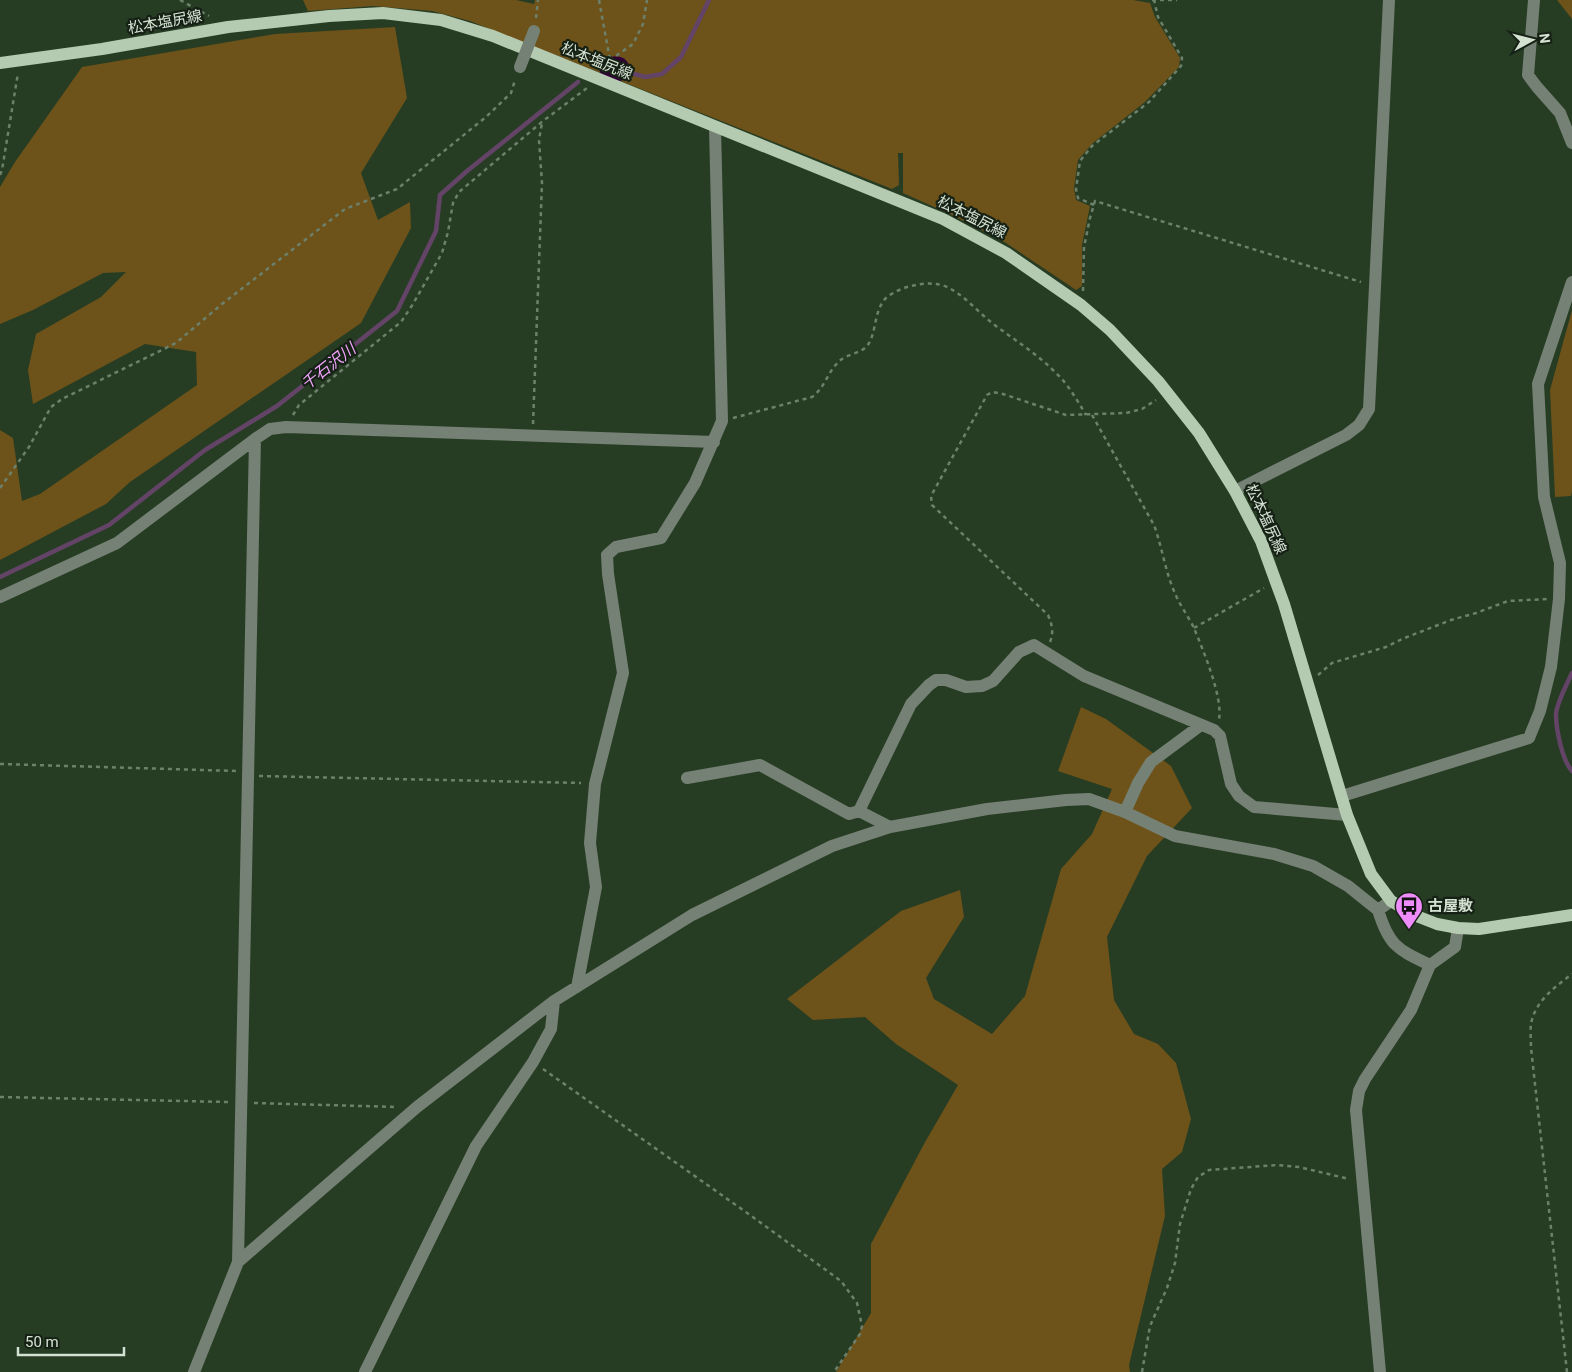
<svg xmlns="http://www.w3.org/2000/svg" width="1572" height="1372" viewBox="0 0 1572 1372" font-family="Roboto,'Noto Sans JP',sans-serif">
<rect width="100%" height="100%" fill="#263d24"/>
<path fill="#6d5219" d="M303,0H516L534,4L535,0H1133L1150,3L1155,17L1180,58L1179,67L1145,102L1093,143L1078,160L1074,188L1076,200L1090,206L1082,245V286L1076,290L1003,241L952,215L903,193V153H898L899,185L892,189L470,21L432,11L373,6L308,11Z
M1557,0H1572V19Z
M395,27L407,98L361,173L378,220L410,202L411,228L361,323L130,482L106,504L0,560V430L13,438L22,501L40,494L197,385L196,352L145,344L33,404L28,370L36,334L101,297L126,272L103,273L33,310L0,324V187L15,162L82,67L275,34Z
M1572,310V491L1571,496L1555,497L1550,390Z
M1081,707L1106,719L1171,766L1192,808L1147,856L1107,937L1114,1000L1134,1034L1158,1044L1176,1063L1191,1119L1182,1152L1162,1169L1165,1216L1129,1365L1130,1372H836L871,1313V1244L924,1144L958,1085L896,1044L865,1017L813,1020L787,999L901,911L960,890L964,917L926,978L934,999L992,1034L1025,996L1061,869L1092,834L1112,789L1058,771Z"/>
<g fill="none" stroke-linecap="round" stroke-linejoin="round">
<path stroke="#634467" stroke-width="4.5" d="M617,69L645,77L662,74L681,57L709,0
M0,577L109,525L205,450L277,406L397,311L436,231L440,195L467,171L578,82
M1572,673C1567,684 1557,702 1556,714C1556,729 1562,760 1572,771"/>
<path stroke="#320039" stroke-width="25" d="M612,69H617"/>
<path stroke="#6d806b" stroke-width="2.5" stroke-dasharray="4 4" stroke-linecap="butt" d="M180,0L209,16
M599,0L610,60
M1152,0H1177
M536,18L538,0
M607,68L610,60L633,44L643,24L647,0
M0,175L2,170L18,73
M1094,205L1078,198L1076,189L1080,161L1092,146L1149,102L1181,66L1182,58L1158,17L1154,0
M1083,291L1084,247L1090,218L1095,201L1361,282
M293,415L299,405L401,322L413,304L442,253L448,232L453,203L459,192L543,121L587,88
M1092,415L1154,525C1162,547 1165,570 1174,591C1179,604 1188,616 1194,628C1203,650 1223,697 1219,719
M733,418L812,397C826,387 828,369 842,359C849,354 860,353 866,347C877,336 873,311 886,298C900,286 930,279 947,287C964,295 977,311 992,323C1013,339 1036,353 1055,372C1068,384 1077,400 1086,415
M533,424L542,183L539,140L542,123
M0,488L29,447L51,407L62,399L176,343L222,304L345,209L397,189L486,117L511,93L515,80
M1194,628L1264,588
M1050,642C1054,631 1052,625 1048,615L932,505L931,496L987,395L992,392L1003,394L1066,415L1126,413L1142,409L1156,400
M1318,675L1332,663L1386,647L1402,639L1451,620L1476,613L1508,601L1547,599
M0,764L237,771
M259,776L581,783
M543,1069L750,1215L841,1281L857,1303L862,1326L860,1334L834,1372
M0,1097L228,1102
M254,1103L398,1107
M1142,1372L1150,1326L1167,1288L1175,1263L1180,1224L1191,1189L1198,1177L1209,1170L1277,1165L1299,1167L1349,1179
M1567,1372L1531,1048C1531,1040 1530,1031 1531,1024C1535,1001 1555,987 1572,974"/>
<path stroke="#758174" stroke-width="12" d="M1534,0L1528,75L1537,87L1560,113L1572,143
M1235,491L1346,435L1359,425L1369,409L1389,0
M0,597L117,543L255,439L270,429L286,427L714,442
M687,778L760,765L849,814L859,811
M1342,796L1529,738L1540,711L1551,667L1559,599L1560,563L1544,497L1538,384L1572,282
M1125,812L1138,783L1151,762L1201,725
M890,827L859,811L911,704L929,685L936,680H946L966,687L982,686L993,681L1019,652L1034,645L1084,676L1214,730L1220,736L1231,784L1239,796L1254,807L1347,815
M1378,910C1389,946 1397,949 1430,965
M577,987L596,887L590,843L595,784L623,673L608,574L607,555L616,547L661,538L695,483L722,421L715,127
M238,1262L255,439
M194,1372L238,1262L417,1107L554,1001L692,915L832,846L890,827L987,809L1066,800L1089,799L1125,812L1175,836L1274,854L1313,866L1348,886L1378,910L1391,901
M365,1372L476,1146L533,1062L551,1029L554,1001
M1380,1372L1356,1110L1359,1091L1365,1079L1411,1010L1430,965L1455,947L1458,928"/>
<path stroke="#b4cbb1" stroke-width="12" d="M0,63L102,49L228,27L329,16L383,13L441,20L493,36L943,219L1006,253L1081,305L1110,330L1158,381L1199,433L1235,491L1261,541L1284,604L1347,815L1371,874L1391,901L1419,917L1437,924L1458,928L1479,929L1572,915"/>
<path stroke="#758174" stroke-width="12" d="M520,67L534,31"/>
</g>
<defs>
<g id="bus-pin" transform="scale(1.4375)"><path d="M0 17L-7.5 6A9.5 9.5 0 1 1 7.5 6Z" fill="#ed8cfa" stroke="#162115"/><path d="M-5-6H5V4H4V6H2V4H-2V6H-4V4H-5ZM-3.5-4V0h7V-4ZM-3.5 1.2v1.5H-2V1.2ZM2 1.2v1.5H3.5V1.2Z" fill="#111"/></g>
</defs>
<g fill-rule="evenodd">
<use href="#bus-pin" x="1409" y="906"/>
</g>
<g text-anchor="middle" stroke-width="4.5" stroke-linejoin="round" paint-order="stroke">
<g font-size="15" fill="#d4e2d2" stroke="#162115">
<text transform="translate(165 22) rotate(-10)" y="5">松本塩尻線</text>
<text transform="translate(597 61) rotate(22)" y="5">松本塩尻線</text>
<text transform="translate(972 217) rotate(27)" y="5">松本塩尻線</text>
<text transform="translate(1266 519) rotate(65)" y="5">松本塩尻線</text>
</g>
<g font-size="15" font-weight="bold" fill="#d4e2d2" stroke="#162115" text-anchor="start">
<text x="1428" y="911">古屋敷</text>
</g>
<g font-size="16" font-style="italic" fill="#efa3f9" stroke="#162115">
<text transform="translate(328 366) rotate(-38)" y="6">千石沢川</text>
</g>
</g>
<g transform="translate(1532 40) rotate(83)" stroke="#162115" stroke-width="4" paint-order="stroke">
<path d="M0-4L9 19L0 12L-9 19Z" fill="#d4e2d2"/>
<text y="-8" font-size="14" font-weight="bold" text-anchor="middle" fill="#d4e2d2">N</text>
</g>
<path d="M18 1347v8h106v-8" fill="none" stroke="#d4e2d2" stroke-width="2.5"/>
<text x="25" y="1347" font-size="15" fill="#d4e2d2" stroke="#162115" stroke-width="4" paint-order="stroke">50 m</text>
</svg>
